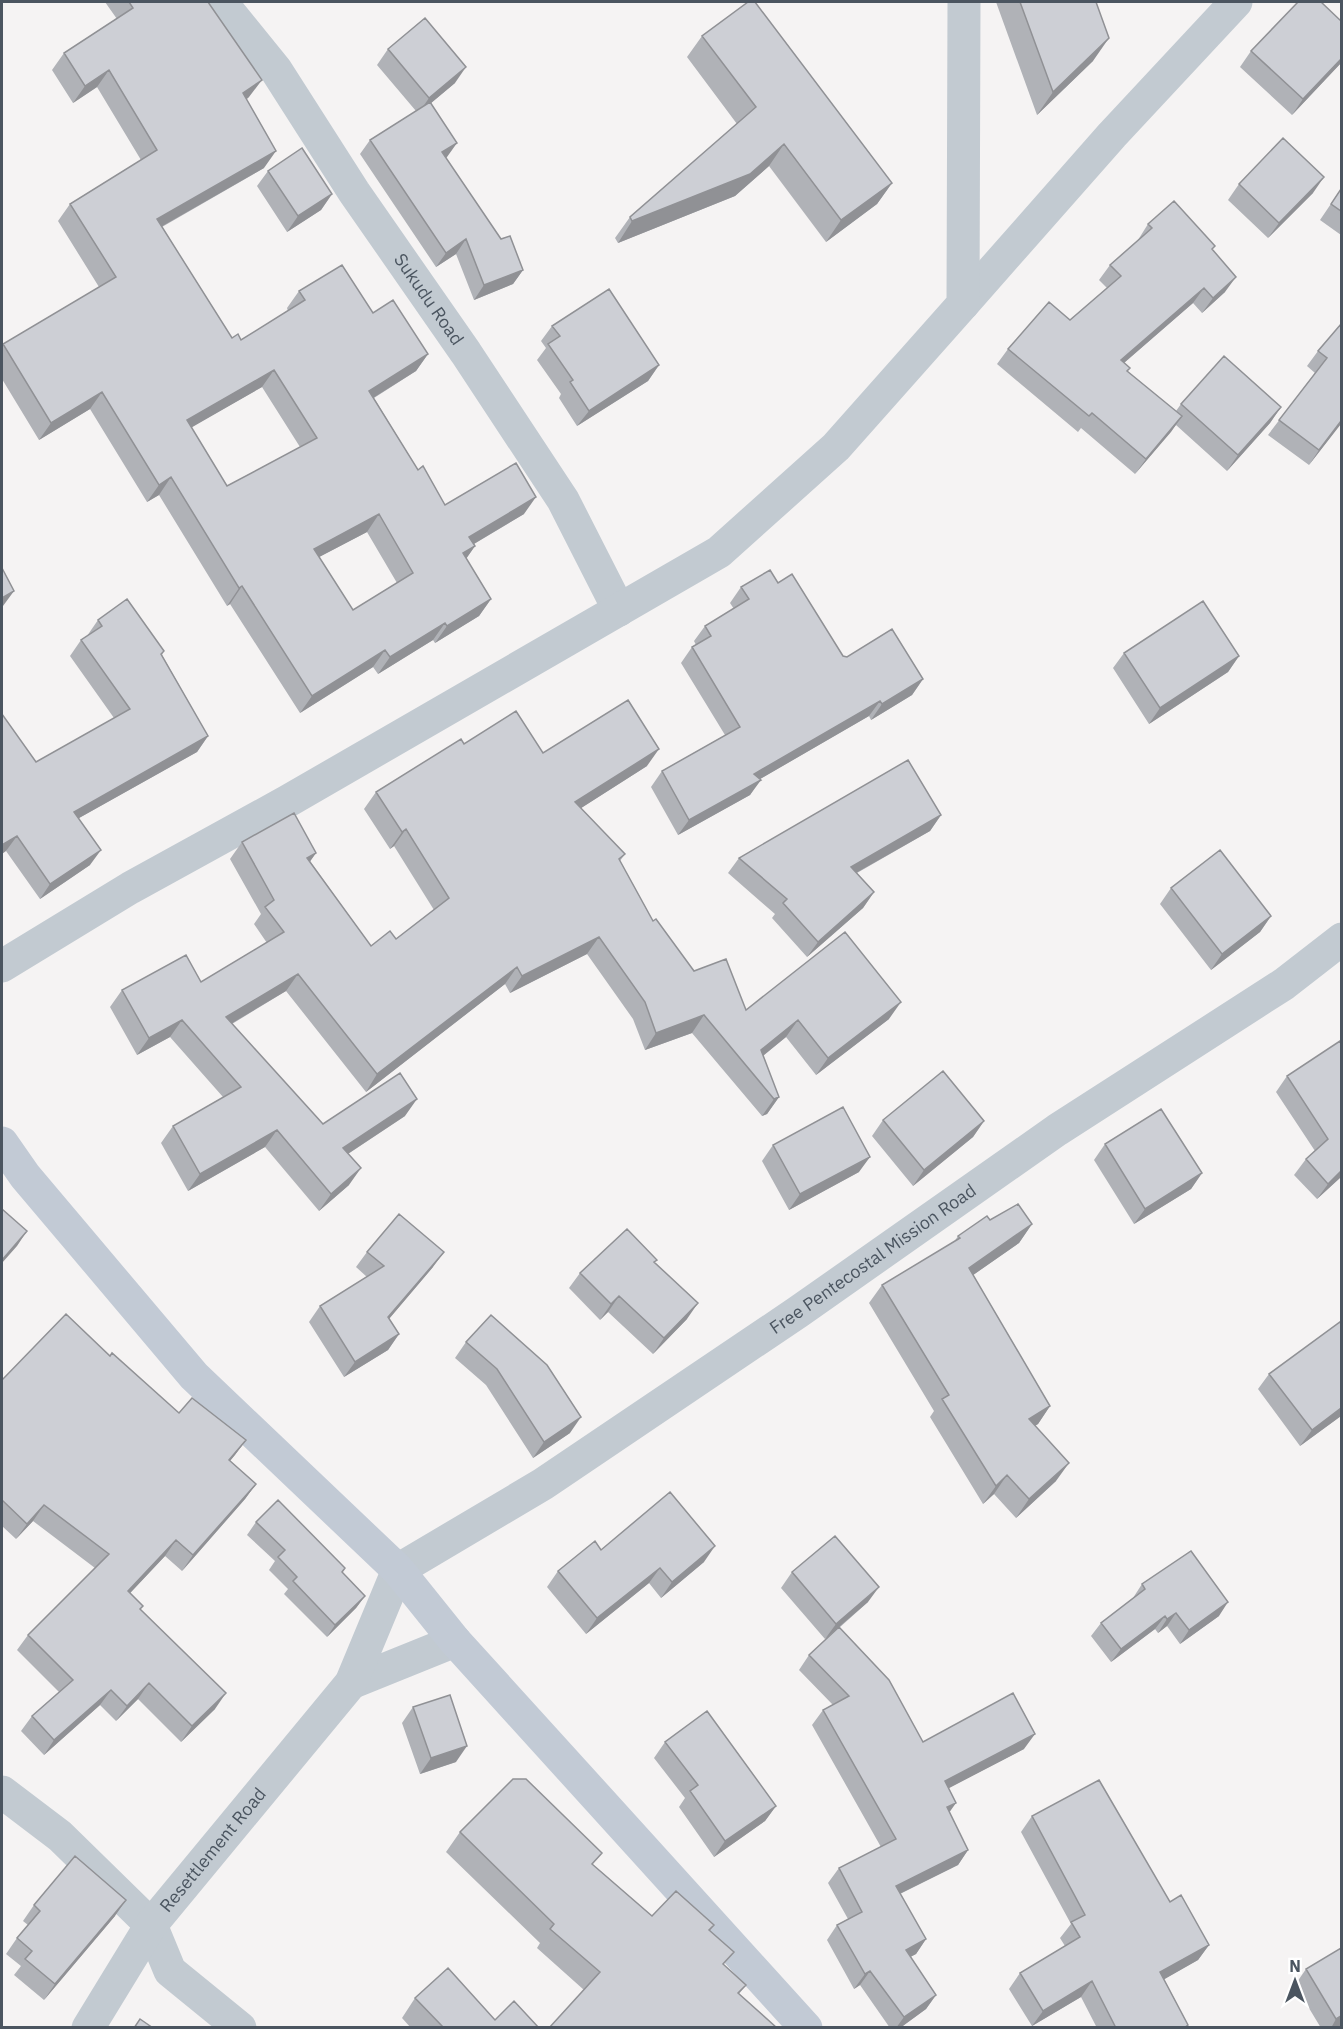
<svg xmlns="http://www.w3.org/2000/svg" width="1343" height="2029" viewBox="0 0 1343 2029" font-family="'IBM Plex Sans',sans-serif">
<rect width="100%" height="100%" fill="#f5f3f3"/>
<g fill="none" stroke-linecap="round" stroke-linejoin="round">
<g stroke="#c2cad1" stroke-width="33">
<path id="s1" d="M221,2L276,70L354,192L466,353L563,500L619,610"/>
<path d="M963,304L1112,135L1236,2"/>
<path d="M2,966L130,888L288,801L719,552L836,447L963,304L964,2"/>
<path d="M351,1683L455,1641"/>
<path d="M2,1792L60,1836L151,1925L170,1971L240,2028"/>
<path id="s2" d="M88,2028L151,1925L351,1683L398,1570L543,1484L798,1312L1057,1130L1284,984L1342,939"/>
</g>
<path stroke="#c2cad5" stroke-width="33" d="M2,1143L25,1176L194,1376L398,1570L455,1641L806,2028"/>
</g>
<path fill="#b0b2b7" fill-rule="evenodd" d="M105,2H208L249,97L246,100L264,168L162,227L232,338L241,340L288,311L287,308L299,291L373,313L428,354L416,371L374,398L418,470L445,505L524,514L474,544L475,546L466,559L491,599L479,616L435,643L433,640L378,674L373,667L300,713L230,604L227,606L159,495L147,502L90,409L39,440L2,379V346L3,344L99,287L58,221L70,204L141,160L97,87L73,103L52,70L64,53L117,19ZM262,387L300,447L227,486L191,427ZM367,532L397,583L353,610L319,557Z
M996,2H1096L1093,61L1037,115Z
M702,36L892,183L877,204L826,242L769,166L735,196L618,243L615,238L630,217L737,124L687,57Z
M388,49L455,83L431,103L447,157L446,158L501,239L523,270L513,284L474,300L456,254L436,267L360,154L370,140L416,111L377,65Z
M1251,51L1341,63L1292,115L1240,67Z
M268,171L332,194L321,210L287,232L257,186Z
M1239,184L1313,193L1268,238L1228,200Z
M1341,189V235L1320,220Z
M1148,224L1212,250L1225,292L1202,313L1193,303L1124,363L1128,372L1176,411L1181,404L1281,407L1270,423L1227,471L1176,425L1135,474L1081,428L1078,432L997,364L1008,349L1070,320L1107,288L1099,280L1110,265L1138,240Z
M1341,324L1335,431L1309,465L1268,435L1315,373L1307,366L1318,351Z
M552,326L659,365L648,381L577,426L559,398L561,394L537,360L546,348L541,341Z
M778,583L843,656L923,679L912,695L871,720L869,716L760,779L750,795L678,835L651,787L662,771L725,735L681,663L692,647L696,645L694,641L705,626L734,609L730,603L741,587Z
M98,620L164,651L162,655L208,736L197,752L79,818L90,865L40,899L6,851L36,762L114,718L70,656L81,640L87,636Z
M1124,653L1239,656L1228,672L1149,724L1113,668Z
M464,744L647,766L581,808L625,854L620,861L653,921L694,971L746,1010L889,1019L816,1075L786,1037L763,1056L779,1097L767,1114L762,1116L692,1033L645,1050L633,1019L587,954L510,993L505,984L366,1092L286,991L232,1024L323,1124L405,1116L348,1154L349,1185L319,1211L265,1147L188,1191L161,1143L173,1126L223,1097L170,1037L137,1055L110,1007L122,990L201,982L267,943L254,924L261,914L230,859L242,842L316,853L310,861L371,946L396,939L434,910L394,846L390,849L364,809L376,792Z
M941,815L930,831L857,873L874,892L863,908L807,957L772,918L775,914L728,873L739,858Z
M1171,888L1271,916L1260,932L1211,970L1160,904Z
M1341,1044V1177L1317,1199L1294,1175L1306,1159L1315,1151L1276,1092L1287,1076Z
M883,1120L984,1121L973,1137L913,1186L872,1136Z
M1105,1144L1202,1173L1191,1189L1134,1224L1094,1160Z
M773,1145L859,1172L789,1210L762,1161Z
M990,1220L1032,1224L1019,1243L973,1275L1050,1406L1038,1424L1035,1426L1056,1481L1016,1518L994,1494L983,1504L930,1417L934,1411L869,1303L882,1285L954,1242L958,1236Z
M367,1252L433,1267L389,1319L399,1334L388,1350L344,1377L309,1322L320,1306L367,1277L356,1267Z
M655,1263L687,1319L653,1354L608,1312L600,1320L569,1288L580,1273Z
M1341,1324V1416L1300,1446L1258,1389L1269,1374Z
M466,1342L570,1433L533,1458L486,1385L455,1358Z
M110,1356L179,1413L246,1440L230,1461L256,1484L245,1499L182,1571L165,1556L130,1593L140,1610L215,1709L181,1742L138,1699L116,1721L100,1705L44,1755L21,1731L32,1716L59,1692L17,1650L28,1635L95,1568L33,1521L16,1539L2,1526V1380Z
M256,1522L342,1573L365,1596L356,1608L327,1637L284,1594L288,1589L269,1570L275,1561L247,1535Z
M704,1562L661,1598L649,1583L586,1634L547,1587L558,1571Z
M792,1572L868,1602L839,1628L923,1742L1024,1749L948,1788L949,1812L968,1850L958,1865L900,1894L926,1939L916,1954L910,1957L936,1995L926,2009L900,2028H890L860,1985L854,1989L827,1940L837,1925L848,1919L828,1883L839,1868L881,1847L812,1725L823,1710L833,1705L799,1670L809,1655L834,1632L825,1639L781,1588Z
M1142,1584L1219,1616L1180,1644L1167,1626L1158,1633L1155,1629L1111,1662L1091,1636L1101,1623L1133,1598Z
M413,1707L456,1762L420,1774L402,1723Z
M665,1742L776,1806L765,1821L714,1857L679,1807L685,1798L654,1758Z
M1032,1816L1170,1902L1209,1945L1198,1960L1164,1979L1188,2025L1187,2028H1097L1081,1997L1032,2026L1009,1989L1020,1973L1065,1946L1060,1938L1071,1924L1021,1832Z
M460,1832L593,1865L652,1916L714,1925L710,1931L724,1966L746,1985L739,1994L584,1990L537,1948L540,1943L446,1852Z
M34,1905L115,1916L44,2000L14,1975L21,1966L6,1954L17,1938L28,1925L23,1921Z
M1306,1969L1341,2025L1338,2028H1321L1295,1985Z
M415,1998L495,2020L539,2028H411L402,2018Z"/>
<path fill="#909195" d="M1109,38L1093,61L1037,115L1053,92Z
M1341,59V63L1292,115L1303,99Z
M466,67L455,83L418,114L429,98Z
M109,70L97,87L73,103L85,86Z
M262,80L249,97L230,110L243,93Z
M457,143L447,157L432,167L442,152Z
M784,144L769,166L735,196L618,243L632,221Z
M276,151L264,168L145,236L157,219Z
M1324,177L1313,193L1268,238L1279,223Z
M892,183L877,204L826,242L841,220Z
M332,194L321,210L287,232L298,216Z
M466,239L456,254L436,267L446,253Z
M523,270L513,284L474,300L484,285Z
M1236,277L1225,292L1202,313L1213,298Z
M1204,288L1193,303L1110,375L1121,360Z
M428,354L416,371L357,408L369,391Z
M659,365L648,381L577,426L589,411Z
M274,370L262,387L175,437L187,420Z
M102,392L90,409L39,440L51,423Z
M1281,407L1270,423L1227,471L1238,455Z
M1182,416L1171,432L1135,474L1146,459Z
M1341,421V424L1309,465L1319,450Z
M171,477L159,495L147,502L159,485Z
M536,497L524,514L457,554L469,537Z
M379,514L367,532L302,566L314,549Z
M475,546L463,563V553Z
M242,586L230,604L227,606L239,588Z
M14,591L3,606L2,607V598Z
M491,599L479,616L435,643L447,626Z
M445,623L433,640L378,674L390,657Z
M385,650L373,667L300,713L312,696Z
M1239,656L1228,672L1149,724L1160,708Z
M923,679L912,695L871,720L882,704Z
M880,701L869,716L743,789L754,774Z
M208,736L197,752L63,827L74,812Z
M659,749L647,766L564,819L575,802Z
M761,780L750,795L678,835L689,820Z
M941,815L930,831L840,882L851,867Z
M406,829L394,846L390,849L402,832Z
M17,836L6,851L2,854V845Z
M101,850L90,865L40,899L50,884Z
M316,853L304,870L307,858Z
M874,892L863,908L807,957L818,942Z
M1271,916L1260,932L1211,970L1222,954Z
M599,937L587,954L510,993L522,976Z
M517,967L505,984L366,1092L377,1074Z
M298,974L286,991L214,1034L226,1017Z
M901,1002L889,1019L816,1075L828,1058Z
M704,1015L692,1033L645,1050L656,1033Z
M182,1020L170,1037L137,1055L149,1038Z
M798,1020L786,1037L749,1067L761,1050Z
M779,1097L767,1114L762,1116L774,1099Z
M417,1099L405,1116L331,1165L343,1148Z
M984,1121L973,1137L913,1186L924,1170Z
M277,1130L265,1147L188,1191L200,1174Z
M870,1157L859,1172L789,1210L800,1194Z
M361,1168L349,1185L319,1211L331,1194Z
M1341,1171V1177L1317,1199L1328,1184Z
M1202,1173L1191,1189L1134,1224L1145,1209Z
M1032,1224L1019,1243L956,1287L969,1268Z
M27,1231L17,1246L2,1263V1260Z
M444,1252L433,1267L377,1333L388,1317Z
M619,1296L608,1312L600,1320L611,1304Z
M698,1303L687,1319L653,1354L664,1338Z
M399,1334L388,1350L344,1377L355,1362Z
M1050,1406L1038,1424L1016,1437L1029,1419Z
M1341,1408V1416L1300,1446L1312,1430Z
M581,1417L570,1433L533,1458L544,1442Z
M246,1440L235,1455L218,1475L229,1460Z
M1069,1463L1056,1481L1016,1518L1029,1499Z
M1007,1475L994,1494L983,1504L996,1486Z
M256,1484L245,1499L182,1571L193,1555Z
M44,1505L33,1521L16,1539L27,1524Z
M176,1540L165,1556L117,1607L128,1591Z
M715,1546L704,1562L661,1598L672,1582Z
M660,1568L649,1583L586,1634L597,1618Z
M879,1587L868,1602L825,1639L836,1624Z
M365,1596L356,1608L327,1637L335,1625Z
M1228,1602L1219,1616L1180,1644L1189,1630Z
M1176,1613L1167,1626L1158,1633L1167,1619Z
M1165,1616L1155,1629L1111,1662L1121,1649Z
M149,1683L138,1699L116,1721L127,1706Z
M111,1690L100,1705L44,1755L54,1740Z
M226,1693L215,1709L181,1742L192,1726Z
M1035,1734L1024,1749L934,1796L945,1781Z
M467,1746L456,1762L420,1774L431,1758Z
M956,1803L946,1817L947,1807Z
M776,1806L765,1821L714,1857L725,1841Z
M968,1850L958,1865L885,1901L896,1886Z
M126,1900L115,1916L44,2000L55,1984Z
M926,1939L916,1954L895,1965L906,1950Z
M1209,1945L1198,1960L1149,1988L1160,1972Z
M870,1971L860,1985L854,1989L865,1974Z
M1092,1981L1081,1997L1032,2026L1043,2011Z
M936,1995L926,2009L900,2028H896L904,2017Z
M1341,2016V2025L1338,2028H1331L1336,2019Z"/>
<path fill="#cdcfd5" stroke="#909195" stroke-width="1.5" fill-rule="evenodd" d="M129,2H208L262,80L243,93L276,151L157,219L232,338L238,334L241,340L305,300L299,291L342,265L373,313L393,300L428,354L369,391L418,470L423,466L445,505L516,463L536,497L469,537L475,546L463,553L491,599L447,626L445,623L390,657L385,650L312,696L242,586L239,588L171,477L159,485L102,392L51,423L3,344L116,277L70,204L157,150L109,70L85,86L64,53L133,8ZM274,370L317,438L227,486L187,420ZM379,514L413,573L353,610L314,549Z
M748,2H755L892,183L841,220L784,144L750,174L632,221L630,217L756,107L702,36Z
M1020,2H1096L1109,38L1053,92Z
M1298,2H1321L1341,21V59L1303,99L1251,51Z
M425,18L466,67L429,98L388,49Z
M430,102L457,143L442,152L501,239L510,236L523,270L484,285L466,239L446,253L370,140Z
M1283,138L1324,177L1279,223L1239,184Z
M302,148L332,194L298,216L268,171Z
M1341,189V211L1331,204Z
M1174,201L1215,246L1212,249L1236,277L1213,298L1204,288L1121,360L1130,368L1127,371L1182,416L1146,459L1092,413L1089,416L1008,349L1049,302L1070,320L1121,276L1110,265L1152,228L1148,224Z
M609,289L659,365L589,411L570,382L573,380L548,344L560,336L552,326Z
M1341,324V421L1319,450L1279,420L1327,358L1318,351Z
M1224,356L1281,407L1238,455L1181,404Z
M2,568L14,591L2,598Z
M770,570L778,583L792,574L843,656L847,657L892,629L923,679L882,704L880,701L754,774L761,780L689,820L662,771L740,727L692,647L711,636L705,626L749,599L741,587Z
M127,599L164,651L161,654L208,736L74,812L101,850L50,884L17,836L2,845V714L36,762L130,709L81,640L102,626L98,620Z
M1203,601L1239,656L1160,708L1124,653Z
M628,700L659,749L575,802L625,854L619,859L653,921L656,919L694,971L726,959L746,1010L845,932L901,1002L828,1058L798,1020L761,1050L779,1097L774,1099L704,1015L656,1033L645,1002L599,937L522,976L517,967L377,1074L298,974L226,1017L323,1124L400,1073L417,1099L343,1148L361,1168L331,1194L277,1130L200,1174L173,1126L241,1087L182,1020L149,1038L122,990L186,955L201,982L284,932L265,907L274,900L242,842L294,813L316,853L307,858L371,946L390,931L396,939L449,898L406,829L402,832L376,792L461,739L464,744L516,711L543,753Z
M908,760L941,815L851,867L874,892L818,942L783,903L787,899L739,858Z
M1220,850L1271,916L1222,954L1171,888Z
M1340,1041L1341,1044V1171L1328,1184L1306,1159L1328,1139L1287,1076Z
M943,1071L984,1121L924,1170L883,1120Z
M843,1107L870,1157L800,1194L773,1145Z
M1161,1109L1202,1173L1145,1209L1105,1144Z
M1018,1204L1032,1224L969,1268L1050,1406L1029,1419L1069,1463L1029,1499L1007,1475L996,1486L942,1399L949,1395L882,1285L960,1238L958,1236L987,1216L990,1220Z
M2,1209L27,1231L2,1260Z
M399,1214L444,1252L388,1317L399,1334L355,1362L320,1306L384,1266L367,1252Z
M627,1229L657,1260L654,1262L698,1303L664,1338L619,1296L611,1304L580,1273Z
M66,1314L110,1356L112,1353L179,1413L192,1398L246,1440L229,1460L256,1484L193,1555L176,1540L128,1591L143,1606L140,1609L226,1693L192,1726L149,1683L127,1706L111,1690L54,1740L32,1716L73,1680L28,1635L109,1554L44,1505L27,1524L2,1500V1380Z
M491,1315L547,1365L581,1417L544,1442L497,1369L466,1342Z
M1340,1322L1341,1324V1408L1312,1430L1269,1374Z
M670,1492L715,1546L672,1582L660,1568L597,1618L558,1571L595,1541L601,1550Z
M278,1500L345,1568L342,1572L365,1596L335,1625L293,1581L297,1577L278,1557L285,1550L256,1522Z
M835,1536L879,1587L836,1624L792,1572Z
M1191,1551L1228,1602L1189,1630L1176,1613L1167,1619L1165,1616L1121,1649L1101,1623L1145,1589L1142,1584Z
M839,1627L889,1680L923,1742L1013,1693L1035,1734L945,1781L956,1803L947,1807L968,1850L896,1886L926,1939L906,1950L936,1995L904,2017L870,1971L865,1974L837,1925L862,1912L839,1868L896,1839L823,1710L849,1696L809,1655Z
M450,1695L467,1746L431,1758L413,1707Z
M707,1711L776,1806L725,1841L690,1791L698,1785L665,1742Z
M513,1779H526L602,1853L592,1864L652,1916L676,1891L714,1925L709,1930L734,1952L723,1964L746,1985L738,1993L777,2028H549L600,1972L550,1929L554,1924L460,1832Z
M1099,1780L1170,1902L1181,1895L1209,1945L1160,1972L1188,2025L1184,2028H1116L1092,1981L1043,2011L1020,1973L1080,1937L1071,1922L1085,1915L1032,1816Z
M75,1856L126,1900L55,1984L25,1959L32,1951L17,1938L40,1911L34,1905Z
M1341,1948V2016L1336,2019L1306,1969Z
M448,1968L495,2020L514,2001L539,2028H444L415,1998Z
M140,2019L153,2028H134Z"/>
<g text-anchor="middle" stroke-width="5" stroke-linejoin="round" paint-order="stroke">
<g font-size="18" fill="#4b5560" stroke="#fff">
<text dy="6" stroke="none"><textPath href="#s1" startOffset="363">Sukudu Road</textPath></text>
<text dy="6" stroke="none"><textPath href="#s2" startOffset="1125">Free Pentecostal Mission Road</textPath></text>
<text dy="6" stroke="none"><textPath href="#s2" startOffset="218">Resettlement Road</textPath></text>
</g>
</g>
<rect width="1343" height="2029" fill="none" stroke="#4b5560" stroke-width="6"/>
<g transform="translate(1295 1981)" stroke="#ffffff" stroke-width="4.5" paint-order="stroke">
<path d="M0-4.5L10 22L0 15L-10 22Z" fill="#4b5560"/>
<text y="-9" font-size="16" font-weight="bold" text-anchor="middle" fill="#4b5560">N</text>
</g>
</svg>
